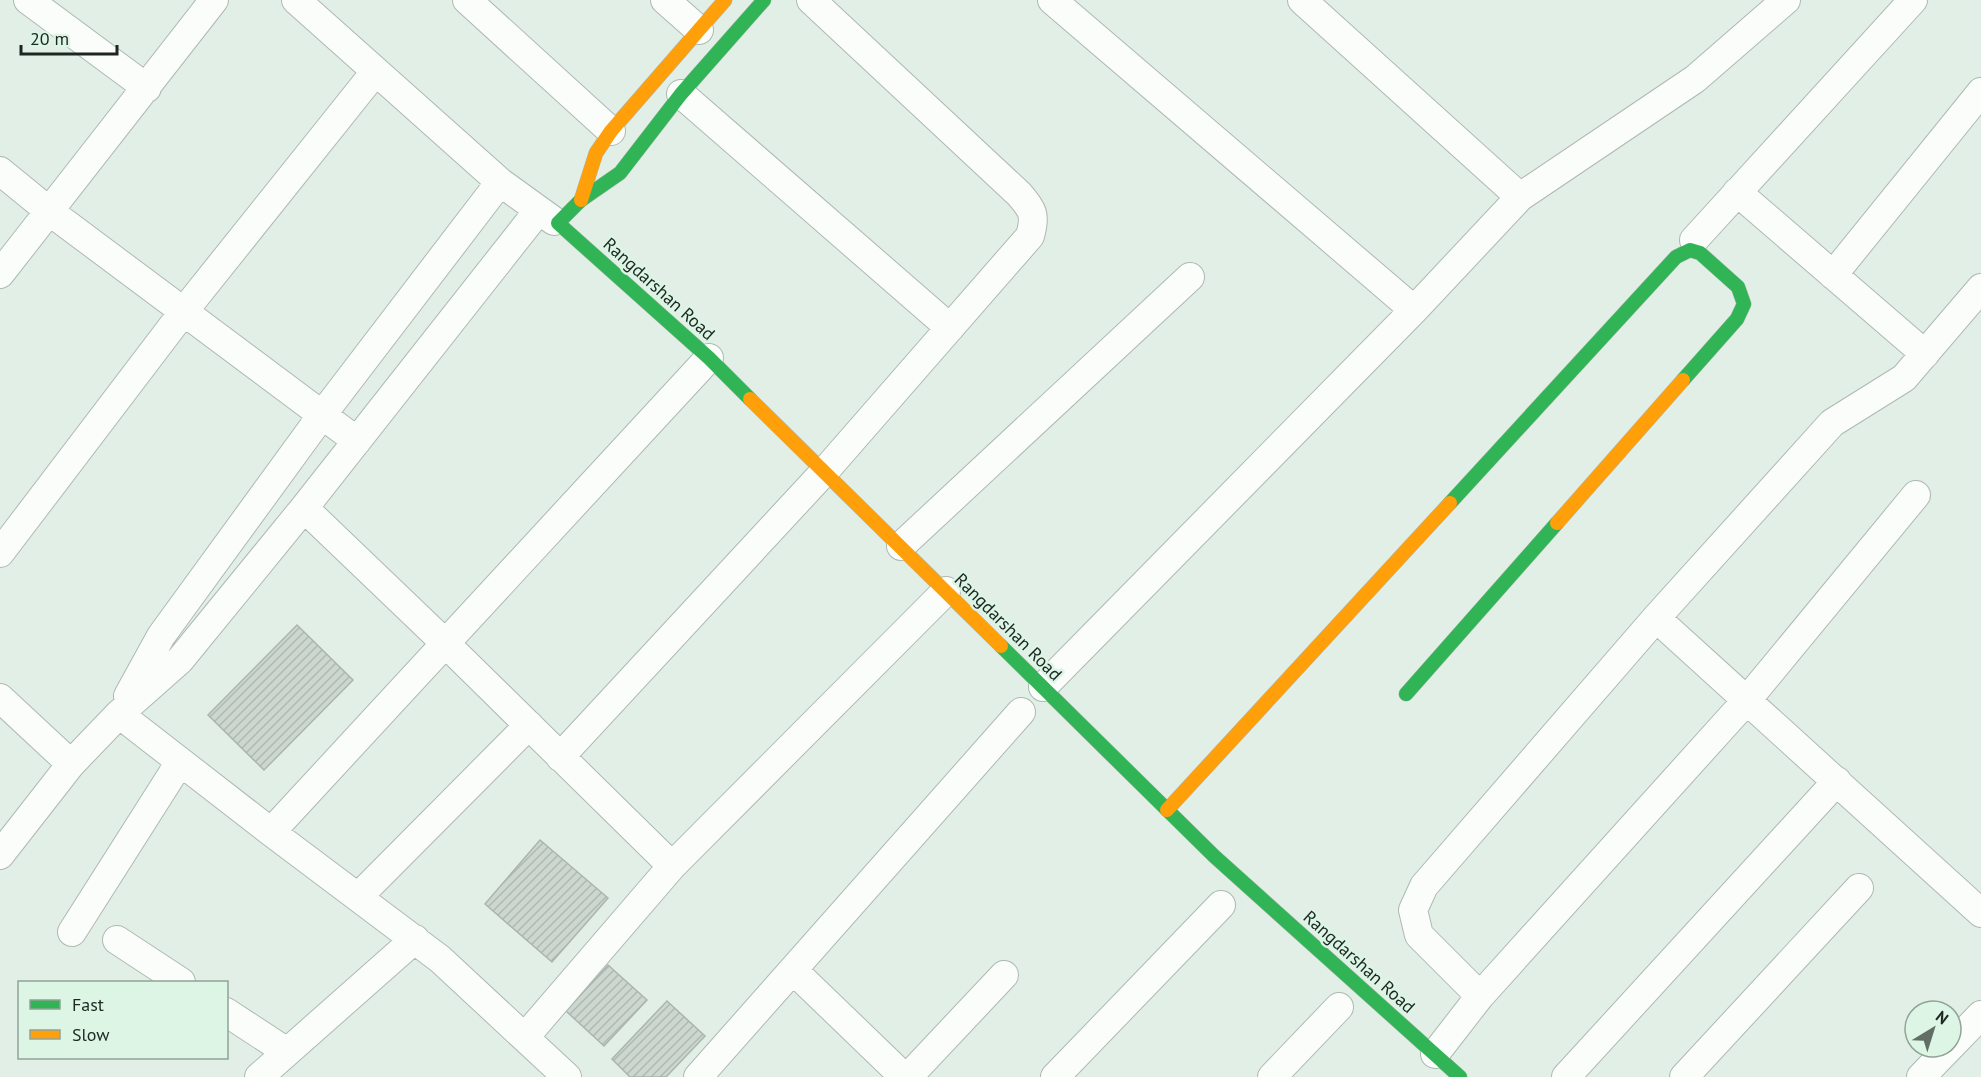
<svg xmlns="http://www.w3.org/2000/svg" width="1981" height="1077" viewBox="0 0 1981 1077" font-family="'PT Sans',sans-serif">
<defs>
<pattern id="building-hatch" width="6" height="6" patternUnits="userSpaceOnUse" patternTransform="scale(1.5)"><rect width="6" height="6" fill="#ccd7cf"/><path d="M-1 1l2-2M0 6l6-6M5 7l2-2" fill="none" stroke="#afb9b1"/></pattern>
</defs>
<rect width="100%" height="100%" fill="#e2efe6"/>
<path fill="url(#building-hatch)" stroke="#abb5ae" stroke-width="1.5" d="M297,625L353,680L264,770L208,715Z
M540,840L608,898L552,962L485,904Z
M608,965L647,1000L604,1046L566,1011Z
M667,1001L705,1036L666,1077H630L612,1059Z"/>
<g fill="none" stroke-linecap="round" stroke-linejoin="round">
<g stroke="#aeb9b1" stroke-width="30">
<path id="street" d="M28,0L147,88
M296,0L500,182L554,221
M467,0L611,131
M665,0L699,30
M1052,0L1414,310
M1302,0L1520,197
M681,94L950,328
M0,171L49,211L357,441
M1737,192L1925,354
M1694,240L1913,0
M0,274L214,0
M1833,275L1981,92
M304,508L445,643L672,866
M901,546L1190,277
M0,553L184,311L375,72
M1656,618L1981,913
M1043,687L1414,310L1520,197L1695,79L1786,0
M128,696L161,636L322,415L500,182
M0,698L71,764
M119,714L271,832L440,959L567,1077
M560,757L825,471L1030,236C1036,215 1033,210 1019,194L811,0
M271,832L709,358
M0,855L71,764L119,714L180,660L304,508L538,211
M358,897L529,725
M72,932L180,762
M117,940L181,982
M793,970L904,1077
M1480,996L1419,935L1413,910L1424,886L1656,618L1832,423L1904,378L1981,288
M226,1012L287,1052
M525,1037L672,866L946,591
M1951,1046L1981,1015
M1435,1054L1480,996L1747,700L1916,495
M259,1077L415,939
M698,1077L1021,712
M908,1077L1004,975
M1055,1077L1221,905
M1272,1077L1339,1007
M1566,1077L1837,781
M1684,1077L1859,888
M1921,1077L1950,1047"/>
</g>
<g stroke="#aeb9b1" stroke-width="15">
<path id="fast" d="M750,399L709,358L558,223L581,200L620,173L681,94L764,0
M1450,503L1676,257L1690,250L1700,253L1738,287L1744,304L1737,319L1683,380
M1001,646L1214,856L1460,1077
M1406,694L1557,523"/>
</g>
<g stroke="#aeb9b1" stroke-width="15">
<path id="slow" d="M581,200L596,153L611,131L725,0
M750,399L1001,646
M1557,523L1683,380
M1167,810L1450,503"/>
</g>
<use href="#street" stroke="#fbfdfb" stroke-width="28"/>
<use href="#fast" stroke="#30b455" stroke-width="14"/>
<use href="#slow" stroke="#ff9f0a" stroke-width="14"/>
</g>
<g text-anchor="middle" stroke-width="5" stroke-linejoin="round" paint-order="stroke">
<g font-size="18" fill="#1d2721" stroke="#dcf5e5">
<text transform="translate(659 289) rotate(42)" y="6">Rangdarshan Road</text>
<text transform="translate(1008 627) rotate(45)" y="6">Rangdarshan Road</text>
<text transform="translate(1359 962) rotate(42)" y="6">Rangdarshan Road</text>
</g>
</g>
<rect x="18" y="981" width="210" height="78" fill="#dcf5e5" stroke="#90a397" stroke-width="1.5"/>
<rect x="30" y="1000" width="30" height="9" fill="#30b455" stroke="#90a397" stroke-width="1.5"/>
<text x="72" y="1011" font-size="18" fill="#1d2721">Fast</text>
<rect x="30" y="1030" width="30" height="9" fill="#ff9f0a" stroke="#90a397" stroke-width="1.5"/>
<text x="72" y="1041" font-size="18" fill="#1d2721">Slow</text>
<g transform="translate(1933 1029) rotate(38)"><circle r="28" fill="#dcf5e5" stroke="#90a397" stroke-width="1.5"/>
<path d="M0-4.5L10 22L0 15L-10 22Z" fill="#626d66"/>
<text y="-9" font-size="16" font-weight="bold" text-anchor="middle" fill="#1d2721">N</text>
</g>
<path d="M21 45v9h96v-9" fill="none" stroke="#1d2721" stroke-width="3"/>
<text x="30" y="45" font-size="18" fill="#1d2721" stroke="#dcf5e5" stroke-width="4.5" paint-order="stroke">20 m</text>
</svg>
